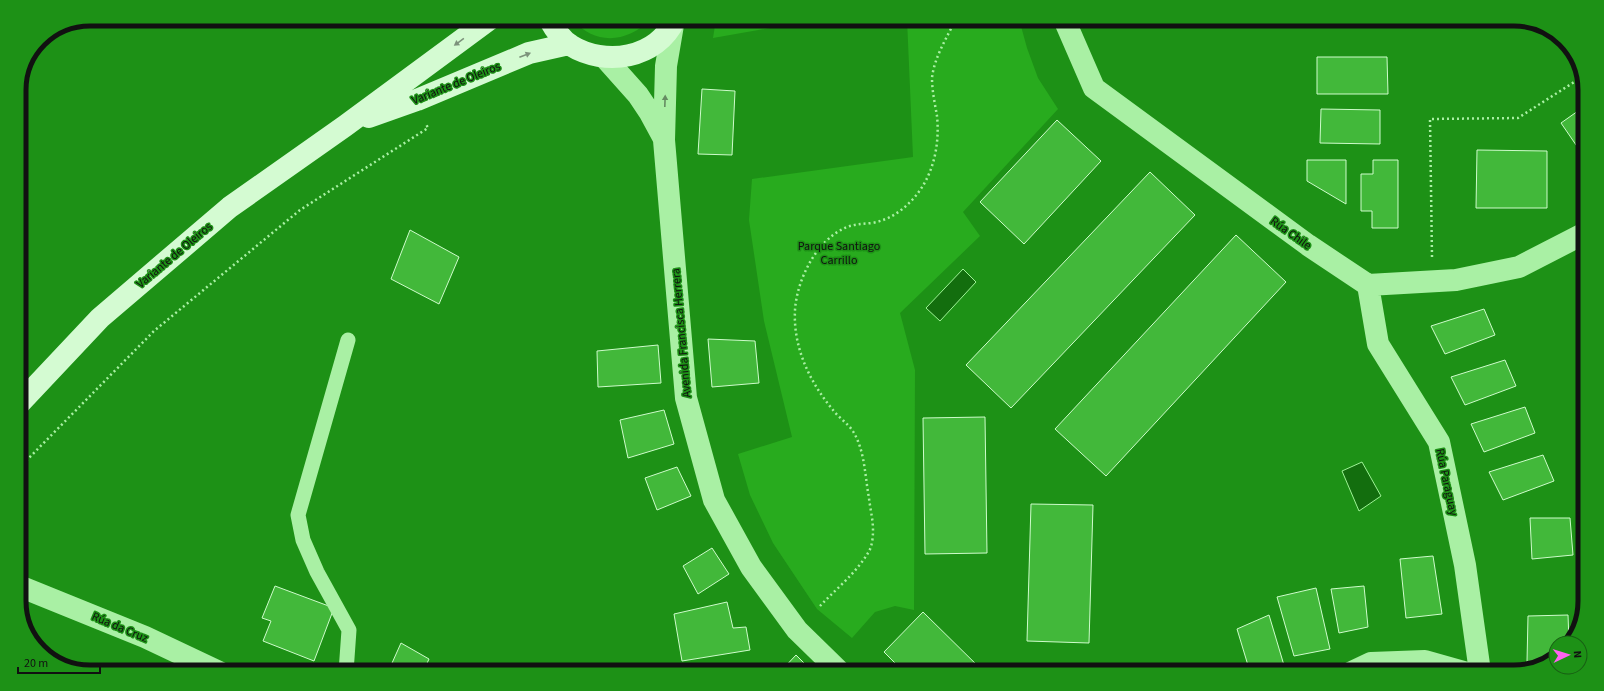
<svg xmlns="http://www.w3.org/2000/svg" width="1604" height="691" viewBox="0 0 1604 691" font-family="'Source Sans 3',sans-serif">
<rect width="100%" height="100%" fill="#1d9116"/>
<path fill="#28ab1e" d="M572,19H651C627,43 595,46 572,19Z
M716,19H821L713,38Z
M907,19H1019L1027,48L1038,78L1058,109L963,212L980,236L900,313L915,370L914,610L895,606L875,612L852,638L817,609L773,543L750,495L738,454L792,437L764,321L749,220L752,179L913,157Z"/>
<path fill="#136e0e" stroke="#9ef396" d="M963,269L976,282L940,321L926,308Z
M1362,462L1381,496L1359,511L1342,471Z"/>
<path fill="#42b83a" stroke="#cefccb" d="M1317,57H1387L1388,94H1317Z
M702,89L735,91L732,155L698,154Z
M1585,106V158L1561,123Z
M1321,109L1380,110V144L1320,143Z
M1057,120L1101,161L1024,244L980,202Z
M1477,150L1547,151V208H1476Z
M1307,160H1346V204L1307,181Z
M1373,160H1398V228H1372V211H1361V174H1373Z
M1150,172L1195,215L1011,408L966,365Z
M410,230L459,257L439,304L391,279Z
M1236,235L1286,282L1106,476L1055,429Z
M1484,309L1495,335L1445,354L1431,326Z
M708,339L755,341L759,383L712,387Z
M658,345L661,383L598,387L597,351Z
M1505,360L1516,386L1465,405L1451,377Z
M1525,407L1535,433L1484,452L1471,424Z
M664,410L674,444L628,458L620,420Z
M985,417L987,553L925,554L923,418Z
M1543,455L1554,481L1503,500L1489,472Z
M677,467L691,496L657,510L645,478Z
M1031,504L1093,505L1089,643L1027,641Z
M1530,518H1570L1573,555L1532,559Z
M712,548L729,574L698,594L683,566Z
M1433,556L1442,614L1406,618L1400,559Z
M275,586L334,608L314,661L263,641L271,621L262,618Z
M1364,586L1368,627L1339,633L1331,589Z
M1316,588L1330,649L1294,656L1277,597Z
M727,602L733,628L746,627L750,650L682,661L674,614Z
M923,612L984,672H904L884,652Z
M1269,615L1286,672H1250L1237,629Z
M1568,615L1569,641L1567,643H1556V657L1554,660L1527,662L1528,616Z
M401,643L429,659L423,672H388Z
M796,655L813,672H780Z"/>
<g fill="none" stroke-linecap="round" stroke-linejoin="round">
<path stroke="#a9f0a4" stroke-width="2.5" stroke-dasharray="2 3" stroke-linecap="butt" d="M1432,257L1430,119L1518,118L1582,77
M19,468L154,331L300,210L428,128L426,124
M820,606C836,589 856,573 868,553C872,547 873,538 873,530C873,519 870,508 869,498C865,477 865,452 854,433C849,424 839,418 833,410C809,381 793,347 795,310C797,279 817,239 847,227C855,224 863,224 872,223C889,220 902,211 913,199C933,177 940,146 937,116C935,104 932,91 932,78C934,58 947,37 956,19"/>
<path stroke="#a9f0a4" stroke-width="15" d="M346,672L349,630L317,572L303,540L298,515L348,340"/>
<path stroke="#a9f0a4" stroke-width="22" d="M1064,19L1094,88L1308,245L1368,285L1456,280L1519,267L1585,233
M1368,285L1378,344L1439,442L1465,565L1480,672
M19,586L145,637L219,672
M1352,672L1371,663L1425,661L1464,672"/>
<path stroke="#a9f0a4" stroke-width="22" d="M673,25L666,66L664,140L686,398L714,500L751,567L797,630L840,672
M605,58L638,95L650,113L663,137"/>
<path stroke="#d4fbd2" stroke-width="22" d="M549,19C554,28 561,39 570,45C605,67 657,59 675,19
M369,117L417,100L529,53L569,44
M19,404L100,318L230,207L345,126L490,19"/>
</g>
<defs><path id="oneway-solid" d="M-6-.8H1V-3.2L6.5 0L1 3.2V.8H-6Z"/></defs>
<g fill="#7c927b">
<use href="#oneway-solid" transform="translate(459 42) rotate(144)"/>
<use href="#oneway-solid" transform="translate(525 55) rotate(-21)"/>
</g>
<use fill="#658c62" href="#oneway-solid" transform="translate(665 101) rotate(-88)"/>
<g text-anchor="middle" stroke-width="3" stroke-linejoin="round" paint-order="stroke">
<g font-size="12" fill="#111" stroke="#1d9116">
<text transform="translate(456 83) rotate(-22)" y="4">Variante de Oleiros</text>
<text transform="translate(1291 233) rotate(36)" y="4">Rúa Chile</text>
<text transform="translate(174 255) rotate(-40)" y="4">Variante de Oleiros</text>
<text transform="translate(681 333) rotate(-95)" y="4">Avenida Francisca Herrera</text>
<text transform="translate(1447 482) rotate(78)" y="4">Rúa Paraguay</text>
<text transform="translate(120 627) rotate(23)" y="4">Rúa da Cruz</text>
</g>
<g font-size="12" fill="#111" stroke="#1d9116">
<text x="839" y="250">Parque Santiago<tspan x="839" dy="14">Carrillo</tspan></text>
</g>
</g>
<path d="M0 0H1604V691H0ZM90 26H1514A64 64 0 0 1 1578 90V601A64 64 0 0 1 1514 665H90A64 64 0 0 1 26 601V90A64 64 0 0 1 90 26Z" fill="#1d9116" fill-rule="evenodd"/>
<path fill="none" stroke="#111" stroke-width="5" d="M90 26H1514A64 64 0 0 1 1578 90V601A64 64 0 0 1 1514 665H90A64 64 0 0 1 26 601V90A64 64 0 0 1 90 26Z"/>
<g transform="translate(1568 655) rotate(86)"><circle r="19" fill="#1d9116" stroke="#185e14"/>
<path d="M0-3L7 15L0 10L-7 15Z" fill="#ff63f1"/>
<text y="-6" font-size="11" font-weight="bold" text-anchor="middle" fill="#111111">N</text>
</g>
<path d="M18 667v6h82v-6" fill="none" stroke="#111111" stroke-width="2"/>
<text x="24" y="667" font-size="12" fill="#111111" stroke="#1d9116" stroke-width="3" paint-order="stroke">20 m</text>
</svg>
